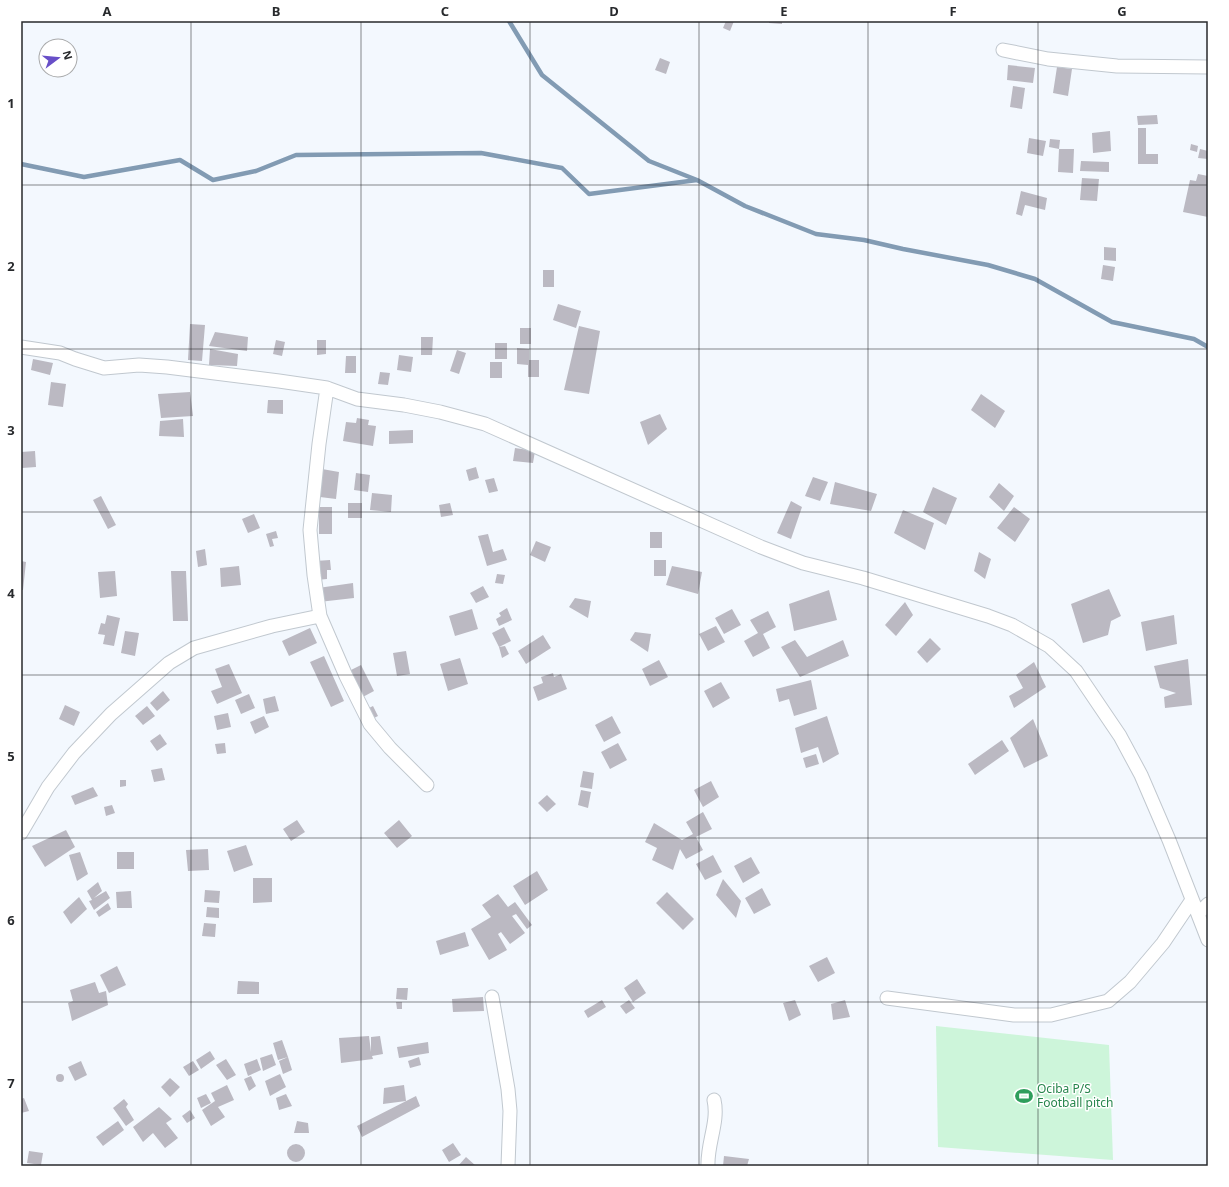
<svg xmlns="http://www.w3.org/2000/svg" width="1229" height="1187" viewBox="0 0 1229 1187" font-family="'Noto Sans',sans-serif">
<rect width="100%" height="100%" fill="#f3f8fe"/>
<path fill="#cdf5da" d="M936,1026L1109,1045L1113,1160L938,1147Z"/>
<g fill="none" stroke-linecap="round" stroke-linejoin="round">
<path stroke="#829bb3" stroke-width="4.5" d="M509,21L542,75L649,161L697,180
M21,164L84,177L180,160L213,180L256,171L296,155L481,153L562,168L589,194L697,180L745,206L816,234L864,240L903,249L988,265L1035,279L1112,322L1194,339L1208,347"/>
</g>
<path fill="#bbb9c2" d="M726,21H734L730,31L723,28Z
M769,21H782V24L769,23Z
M660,58L670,62L666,74L655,70Z
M1008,65L1035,68L1033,83L1007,80Z
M1057,67L1072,69L1068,96L1053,93Z
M1013,86L1025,88L1022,109L1010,107Z
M1157,115L1158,124L1138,125L1137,116Z
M1138,128H1146V154H1158V164H1138Z
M1110,131L1111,151L1093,153L1092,133Z
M1029,138L1046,141L1043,156L1027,153Z
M1050,139L1060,140L1059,149L1049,147Z
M1191,144L1198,146L1197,152L1190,150Z
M1059,149H1074L1073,173L1058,172Z
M1200,149L1208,151V159L1198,158Z
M1081,161L1109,162V172L1080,171Z
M1198,174L1208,176V217L1183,212L1190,180L1196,181Z
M1082,178L1099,179L1097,201L1080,200Z
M1021,191L1047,198L1045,210L1025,205L1022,216L1016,214Z
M1104,247L1116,248V261L1104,260Z
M1103,265L1115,267L1113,281L1101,279Z
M543,270H554V287H543Z
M558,304L581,311L576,328L553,320Z
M190,324L205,325L202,361L188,360Z
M579,326L600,331L589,394L564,390Z
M520,328H531V344H520Z
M215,332L248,337L247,351L209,346Z
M421,337H433L432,355H421Z
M276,340L285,342L282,356L273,354Z
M317,340H326V354L317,355Z
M495,343H507V359H495Z
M517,348L529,349V360H539V377H528V365L517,364Z
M210,349L238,354L237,366L209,365Z
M457,350L466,353L459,374L450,371Z
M399,355L413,357L411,372L397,370Z
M346,356H356V373H345Z
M33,359L53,363L50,375L31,370Z
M490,362H502V378H490Z
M380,372L390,373L388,385L378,384Z
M51,382L66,384L63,407L48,405Z
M190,392L193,416L161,418L158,394Z
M981,394L1005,411L995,428L971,410Z
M268,400H283V414L267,413Z
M660,414L667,429L648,445L640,422Z
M357,418L369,420L368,425L376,426L373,446L343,441L346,422L356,423Z
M183,419L184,437L159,436L160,421Z
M413,430V443L389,444V431Z
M515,448L535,451L533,463L513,461Z
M35,451L36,467L22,468L21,452Z
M476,467L479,478L469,481L466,470Z
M322,469L339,472L336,499L320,497Z
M356,473L370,475L368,492L354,490Z
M813,477L828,482L820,501L805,496Z
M494,478L498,491L489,493L485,480Z
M835,482L877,494L871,511L830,504Z
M999,483L1014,496L1004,511L989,497Z
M933,487L957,498L946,525L923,512Z
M372,493L392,495L391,512L370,510Z
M101,496L116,525L108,529L93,500Z
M791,501L802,507L791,539L777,533Z
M348,503H362V518H348Z
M450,503L453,515L441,517L439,505Z
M319,507H332V534H319Z
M1014,507L1030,519L1015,542L997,528Z
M903,510L934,523L925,550L894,533Z
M254,514L260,528L248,533L242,519Z
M276,531L278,538L272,539L274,546L270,547L266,534Z
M650,532H662V548H650Z
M488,534L493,552L503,549L507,560L487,566L478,536Z
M536,541L551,547L545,562L530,555Z
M205,549L207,565L198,567L196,551Z
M979,552L991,559L985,579L974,571Z
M330,560L331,570H327V579L317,580L315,561Z
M654,560H666V576H654Z
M21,561L26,562L23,590H21Z
M239,566L241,585L221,587L220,568Z
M672,566L702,572L698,594L666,585Z
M115,571L117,596L100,598L98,572Z
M171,571H186L188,621H173Z
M497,574L505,575L503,584L495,583Z
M353,583L354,598L319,602L318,588Z
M483,586L489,597L476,603L470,593Z
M1109,589L1121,616L1111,621L1108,635L1083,643L1071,604Z
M829,590L837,620L794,631L789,604Z
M575,598L591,601L588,618L569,607Z
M905,602L913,615L896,636L885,625Z
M507,608L512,620L499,626L496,619L501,616L499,613Z
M472,609L478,629L455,636L449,616Z
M732,609L741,625L724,634L715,618Z
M768,611L776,627L763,634L770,648L753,657L744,641L758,633L750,620Z
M107,615L120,618L114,646L103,644L105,635L98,634L101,623L105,624Z
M1174,615L1177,644L1146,651L1141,622Z
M716,626L725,642L708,651L699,634Z
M504,627L511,641L499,647L505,646L509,654L502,658L499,647L492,633Z
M310,628L317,643L289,656L282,641Z
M125,631L139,633L135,656L121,653Z
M635,632L651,634L648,652L630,640Z
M543,635L551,648L526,664L518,651Z
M930,638L941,649L927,663L917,652Z
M795,640L807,657L843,640L849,656L800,677L781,647Z
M406,651L410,674L397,676L393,653Z
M324,656L344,701L331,707L310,662Z
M460,658L468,684L448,691L440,664Z
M1188,659L1192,705L1165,708L1164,697L1176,693L1160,688L1154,666Z
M659,660L668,677L650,686L642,669Z
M1034,662L1046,687L1014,708L1009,696L1023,688L1016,675Z
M229,664L242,693L217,704L211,691L222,687L215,669Z
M361,665L374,691L359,699L345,673Z
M553,673L554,677L561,674L567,689L538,701L533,687L543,683L541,677Z
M811,680L817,709L794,716L789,699L779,702L776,689Z
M721,682L730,698L713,708L704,691Z
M163,691L170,700L157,711L150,703Z
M249,694L255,708L241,714L235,700Z
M275,696L279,711L266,714L263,699Z
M65,705L80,712L74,726L59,719Z
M147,706L155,716L143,725L135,716Z
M373,706L378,716L370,720L365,710Z
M228,713L231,727L217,730L214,716Z
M264,716L269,727L255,734L250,722Z
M612,716L621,733L604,742L595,725Z
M827,716L839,754L823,763L818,747L801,753L795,728Z
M1033,719L1048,756L1024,768L1010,738Z
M160,734L167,744L157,751L150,741Z
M1002,740L1009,751L975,775L968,764Z
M225,743L226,753L217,754L215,744Z
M618,743L627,760L610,769L601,752Z
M816,754L819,764L806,768L803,758Z
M162,768L165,780L154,782L151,770Z
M583,771L594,773L592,789L580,787Z
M120,780H126V786L120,787Z
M711,781L719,797L703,807L694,790Z
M93,787L98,796L75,805L71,796Z
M581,790L591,792L588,808L578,805Z
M547,795L556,804L547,812L538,803Z
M112,805L115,813L106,816L104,807Z
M703,812L712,829L696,837L703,850L686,859L680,849L673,870L652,860L657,848L645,842L654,823L682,840L693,834L686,822Z
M297,820L305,832L291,841L283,829Z
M399,820L412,836L397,848L384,833Z
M66,830L75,847L45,867L32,846Z
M246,845L253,865L234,872L227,851Z
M208,849L209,870L188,871L186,850Z
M80,852L88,874L77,881L69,855Z
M117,852H134V869H117Z
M713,855L722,872L705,880L696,864Z
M751,857L760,873L743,883L734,866Z
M537,871L548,890L525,905L513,886Z
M253,878H272V902L253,903Z
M723,879L741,901L736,918L716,895Z
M98,882L102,891L94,898L106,891L110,898L94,910L89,901L92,900L87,891Z
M762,888L771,905L754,914L745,898Z
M205,890L220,891L219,903L204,902Z
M131,891L132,908H117L116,892Z
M667,892L694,919L683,930L656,903Z
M498,894L508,907L515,902L532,925L527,929L516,914L512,916L525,933L510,944L501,932L498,934L507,950L489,960L471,929L491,917L482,905Z
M79,897L87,909L71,924L63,912Z
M108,903L111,909L99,917L96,912Z
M207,907L219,908V918L206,917Z
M204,923L216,924L215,937L202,936Z
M465,932L469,946L440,955L436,941Z
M827,957L835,973L818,982L809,966Z
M117,966L126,985L109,993L100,975Z
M637,979L646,993L633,1002L624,988Z
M238,981L259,982V994H237Z
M95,982L99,993L106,991L108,1005L72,1021L68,1003L73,1001L70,990Z
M397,988H408L407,1000L396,999Z
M483,997L484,1011L453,1012L452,999Z
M602,1000L606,1007L588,1018L584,1011Z
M629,1000L635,1008L626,1014L620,1006Z
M795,1000L801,1015L789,1021L783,1003Z
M845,1000L850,1017L833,1020L831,1004Z
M396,1002H402V1009H397Z
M369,1036L371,1052V1037L380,1036L383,1054L372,1056L373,1059L341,1063L339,1038Z
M282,1040L288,1057L278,1060L273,1043Z
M428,1042L429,1053L399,1058L397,1047Z
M210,1051L215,1059L201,1069L196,1060Z
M272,1054L276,1065L263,1071L260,1058Z
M288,1057L292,1070L283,1074L279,1061Z
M419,1057L421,1065L410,1068L408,1061Z
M226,1059L236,1075L227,1080L216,1065Z
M257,1059L261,1070L248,1076L244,1064Z
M81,1061L87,1075L75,1081L68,1067Z
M193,1061L199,1070L189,1076L183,1067Z
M56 1078a4 4 0 1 1 8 0a4 4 0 1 1-8 0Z
M280,1074L286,1087L270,1096L265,1081Z
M251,1076L256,1086L249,1091L244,1079Z
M170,1078L180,1087L170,1097L161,1087Z
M227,1085L234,1100L218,1107L225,1117L211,1126L202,1110L215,1101L211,1093Z
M404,1085L406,1101L383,1104L384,1088Z
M206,1094L211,1103L201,1108L197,1098Z
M286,1094L292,1106L279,1110L276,1098Z
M416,1096L420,1106L362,1137L357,1126Z
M24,1098L29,1111L21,1113V1099Z
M124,1099L128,1104L126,1107L134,1120L126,1126L113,1108Z
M159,1107L172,1119L166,1123L178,1138L165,1148L153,1133L143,1142L133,1127Z
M190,1110L195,1118L187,1123L182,1116Z
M118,1121L124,1130L103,1146L96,1137Z
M297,1121L308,1123L309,1133H294Z
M453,1143L461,1155L449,1162L442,1150Z
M287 1153a9 9 0 1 1 18 0a9 9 0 1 1-18 0Z
M29,1151L43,1153L41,1165L27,1163Z
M724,1156L749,1159L747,1166H723Z
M466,1157L476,1166H458Z"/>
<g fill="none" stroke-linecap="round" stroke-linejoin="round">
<g stroke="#c1c8cf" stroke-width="15">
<path id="minor" d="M1003,50L1048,59L1117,66L1208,67
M21,347L60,353L75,359L104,368L139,365L167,367L279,381L327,388L357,399L404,405L440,412L485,424L761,547L803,563L863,578L988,616L1012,625L1049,646L1076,671L1120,736L1141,775L1169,840L1208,940
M320,616L346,676L370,724L390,748L427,785
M21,833L48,787L74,753L111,714L169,663L194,648L272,626L320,616L314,575L310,530L319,444L327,388
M1198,914L1208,904
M492,997L508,1089L510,1111L508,1166
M887,998L1014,1015H1051L1108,1001L1130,982L1163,943L1192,900
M708,1166C707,1143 719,1122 714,1100"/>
</g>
<use href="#minor" stroke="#fff" stroke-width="13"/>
</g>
<path fill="none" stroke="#282a2d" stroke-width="1" stroke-opacity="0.55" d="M191,21V1166M361,21V1166M530,21V1166M699,21V1166M868,21V1166M1038,21V1166M21,185H1208M21,349H1208M21,512H1208M21,675H1208M21,838H1208M21,1002H1208"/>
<defs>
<g id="stadium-bare" transform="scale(1.38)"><path d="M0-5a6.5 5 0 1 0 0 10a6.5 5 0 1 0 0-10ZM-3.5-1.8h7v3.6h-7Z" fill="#2e9e5b" stroke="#fff" stroke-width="2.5" paint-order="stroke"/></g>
</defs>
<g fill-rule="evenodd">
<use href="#stadium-bare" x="1024" y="1096"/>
</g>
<g text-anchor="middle" stroke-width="3" stroke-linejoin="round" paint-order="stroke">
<g font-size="12" fill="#27864d" stroke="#fff" text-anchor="start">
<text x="1037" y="1093">Ociba P/S<tspan x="1037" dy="14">Football pitch</tspan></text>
</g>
</g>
<rect width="1229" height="1187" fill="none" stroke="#ffffff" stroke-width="44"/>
<g transform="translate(58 58) rotate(74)"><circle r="19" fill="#ffffff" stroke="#a9aaab"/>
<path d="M0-3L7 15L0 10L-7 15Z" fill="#684fc8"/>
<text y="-6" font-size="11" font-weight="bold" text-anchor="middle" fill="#282a2d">N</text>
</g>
<rect x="22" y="22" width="1185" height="1143" fill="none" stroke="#282a2d" stroke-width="1.5"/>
<g font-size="13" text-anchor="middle" font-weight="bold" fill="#282a2d">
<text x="107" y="16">A</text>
<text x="276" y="16">B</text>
<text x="445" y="16">C</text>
<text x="614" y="16">D</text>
<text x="784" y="16">E</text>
<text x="953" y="16">F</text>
<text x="1122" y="16">G</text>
<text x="11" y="108">1</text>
<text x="11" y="271">2</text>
<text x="11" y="435">3</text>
<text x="11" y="598">4</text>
<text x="11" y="761">5</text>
<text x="11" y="925">6</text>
<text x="11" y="1088">7</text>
</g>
</svg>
